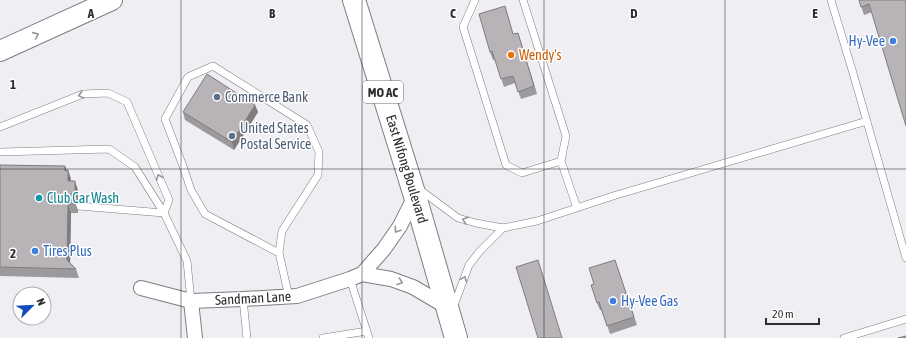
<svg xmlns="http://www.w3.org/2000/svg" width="906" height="338" viewBox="0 0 906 338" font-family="'Asap Condensed',sans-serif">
<rect width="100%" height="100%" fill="#eeeef3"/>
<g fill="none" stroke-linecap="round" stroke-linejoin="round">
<g stroke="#7d7d82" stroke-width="8">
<path id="lane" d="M475,0L463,27L506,165L522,173L561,161L566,136L523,0
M831,0L853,73L906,258
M0,127L83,94L108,93L127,102L169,200L164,213
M0,152L109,149L135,167L164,213L187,261L191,301
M561,161L577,208
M419,189L458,218L476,223L503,228L537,221L613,196L867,121
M78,206L164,213
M279,253L205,214L191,190L183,166L165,119L188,77L213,66L307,125L319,152L318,175L282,231L279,253L289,297
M350,279L369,338
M243,299L247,338
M453,308L469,265L480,251L503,228
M323,338L367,331
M844,338L906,319"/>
</g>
<g stroke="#7d7d82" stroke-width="16">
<path id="street" d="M362,274L391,279L413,287L447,307
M141,288L191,301L243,299L297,296L350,279L362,274L384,249L400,226L415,196
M191,301L195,338"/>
</g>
<g stroke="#7d7d82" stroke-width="22">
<path id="secondary" d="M0,51L112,0"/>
</g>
<g stroke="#7d7d82" stroke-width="24">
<path id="primary" d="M354,0L415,196L456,338"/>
</g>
<use href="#lane" stroke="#fff" stroke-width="7"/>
<use href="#street" stroke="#fff" stroke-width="14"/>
<use href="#secondary" stroke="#fff" stroke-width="20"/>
<use href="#primary" stroke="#fff" stroke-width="22"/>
</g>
<path fill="#9d9a9d" d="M859,0H906L864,15Z
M507,14L513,34L518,33L537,94L521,99L515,83L504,87L495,59L493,60L490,52Z
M255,105L258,112L234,150L185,120L183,112Z
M0,165L65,166L67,171L68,170L71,179V181L78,190V201L75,203L78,211V213H71L70,263L76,269L79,278L0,276Z
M615,260L637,325L610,334L602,310H600L597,303L594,284Z"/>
<path fill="#807d7f" d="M518,33L520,40L537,94L534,86Z
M255,105L258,112L234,150L232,142Z
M65,166L68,174V170L71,179V189L65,171Z
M75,181L78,190V201L75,192Z
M71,194L74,203V204L70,197Z
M75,202L78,211V213L75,204Z
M68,204L71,213L70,268L67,260Z"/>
<path fill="#b7b3b6" stroke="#807d7f" d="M859,0H906V126L869,4L861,7Z
M505,6L513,34L518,33L534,86L518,92L513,76L501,79L492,51L490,52L479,14Z
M207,74L255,105L232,142L183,112Z
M0,165L65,166V171L68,170V181H75V192L71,194L70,197L72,201L75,202V204H68L67,260L76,269L0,267Z
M538,260L562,338H538L516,267Z
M615,260L634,317L607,326L599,302L597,303L591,285L594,284L589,268Z
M906,336V338H898Z"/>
<defs><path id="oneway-chevron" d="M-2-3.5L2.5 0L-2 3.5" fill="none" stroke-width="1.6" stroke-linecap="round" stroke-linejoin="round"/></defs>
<g stroke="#969698">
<use href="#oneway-chevron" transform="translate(36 35) rotate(-24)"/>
<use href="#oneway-chevron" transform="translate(81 95) rotate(165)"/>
<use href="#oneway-chevron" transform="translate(159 177) rotate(-113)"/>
<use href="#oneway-chevron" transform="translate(465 220) rotate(-161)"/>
<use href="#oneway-chevron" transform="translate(397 230) rotate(124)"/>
<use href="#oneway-chevron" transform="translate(464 279) rotate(-69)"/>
<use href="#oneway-chevron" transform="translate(400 282) rotate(20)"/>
</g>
<path fill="none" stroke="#2e2e30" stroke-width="1" stroke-opacity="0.55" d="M181,0V338M362,0V338M544,0V338M725,0V338M0,169H906"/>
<g fill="#3f7fe0" stroke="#fff" stroke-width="1.5">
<circle cx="893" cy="41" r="4"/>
<circle cx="35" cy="251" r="4"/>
<circle cx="613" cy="301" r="4"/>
</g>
<circle fill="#e8710a" stroke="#fff" stroke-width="1.5" cx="511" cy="55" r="4"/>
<g fill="#5c6f8a" stroke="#fff" stroke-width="1.5">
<circle cx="217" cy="97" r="4"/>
<circle cx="232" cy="136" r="4"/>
</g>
<circle fill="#0f9aa8" stroke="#fff" stroke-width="1.5" cx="39" cy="198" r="4"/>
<g text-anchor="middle" stroke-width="3" stroke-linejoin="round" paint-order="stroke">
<rect fill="#fff" stroke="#6d6d6e" stroke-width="1" x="363" y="81" width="40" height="22" rx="3"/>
<g font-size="13" font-weight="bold" fill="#2e2e30">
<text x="383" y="97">MO AC</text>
</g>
<g font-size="14" fill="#366cbe" stroke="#fff" text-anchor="start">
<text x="885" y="46" text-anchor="end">Hy-Vee</text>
<text x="43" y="256">Tires Plus</text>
<text x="621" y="306">Hy-Vee Gas</text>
</g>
<g font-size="14" fill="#c56008" stroke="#fff" text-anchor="start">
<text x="519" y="60">Wendy's</text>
</g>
<g font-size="14" fill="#4e5e75" stroke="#fff" text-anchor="start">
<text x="225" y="102">Commerce Bank</text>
<text x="240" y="133">United States<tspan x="240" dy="16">Postal Service</tspan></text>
</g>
<g font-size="14" fill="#2e2e30" stroke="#fff">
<text transform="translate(407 169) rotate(73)" y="5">East Nifong Boulevard</text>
<text transform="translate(253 298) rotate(-3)" y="5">Sandman Lane</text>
</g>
<g font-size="14" fill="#0d838f" stroke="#fff" text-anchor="start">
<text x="47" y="203">Club Car Wash</text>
</g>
</g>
<g font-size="13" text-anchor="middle" font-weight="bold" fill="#2e2e30" stroke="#fff" stroke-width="3" stroke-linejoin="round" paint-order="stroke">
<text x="91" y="18">A</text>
<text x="272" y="18">B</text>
<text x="453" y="18">C</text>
<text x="634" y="18">D</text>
<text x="815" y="18">E</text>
<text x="13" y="89">1</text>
<text x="13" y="258">2</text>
</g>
<g transform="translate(32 306) rotate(66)"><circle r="19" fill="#ffffff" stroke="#ababac"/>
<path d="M0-3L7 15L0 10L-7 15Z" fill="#0f4cb7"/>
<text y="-6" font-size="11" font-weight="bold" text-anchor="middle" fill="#2e2e30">N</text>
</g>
<path d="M766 318v6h53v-6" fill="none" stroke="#2e2e30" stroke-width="2"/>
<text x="772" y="318" font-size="12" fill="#2e2e30" stroke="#ffffff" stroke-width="3" paint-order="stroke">20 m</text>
</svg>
